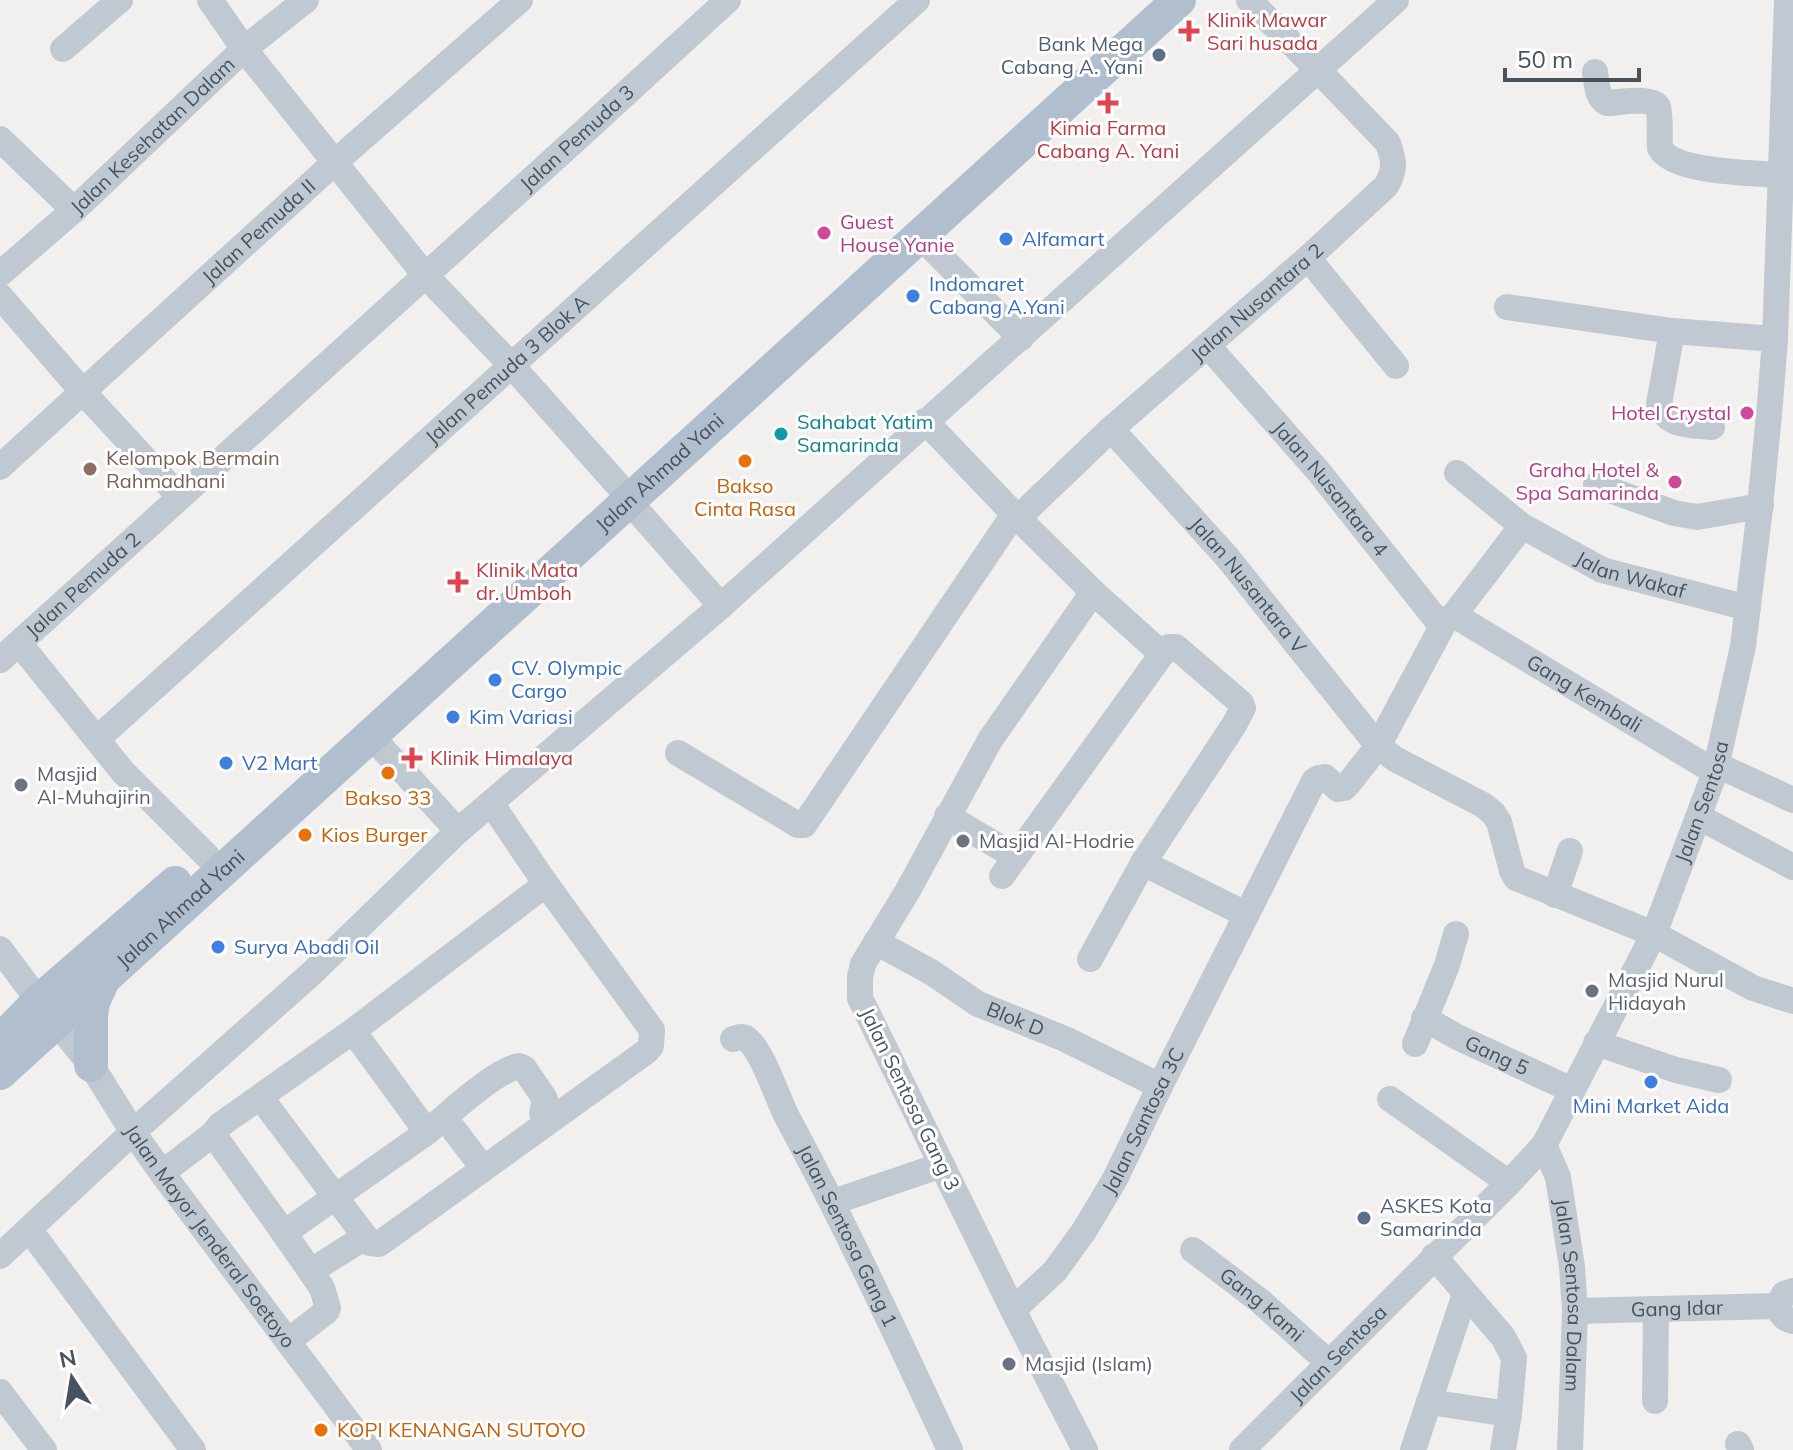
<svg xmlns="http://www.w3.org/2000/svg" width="1793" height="1450" viewBox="0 0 1793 1450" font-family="Mulish,sans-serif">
<rect width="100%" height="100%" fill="#f2efef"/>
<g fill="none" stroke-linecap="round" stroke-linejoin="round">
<g stroke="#c0c9d1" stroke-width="26">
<path d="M210,0L244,49L425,275L512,366L617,484L628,500L721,606"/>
<path d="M63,49L120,0"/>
<path d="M1595,72C1597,83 1596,97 1607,103C1617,103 1653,96 1658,107C1661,116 1659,138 1660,148C1673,173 1754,173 1781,175"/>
<path d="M0,139L74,210"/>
<path d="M919,235L1021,338"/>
<path d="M1308,258L1396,366"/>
<path id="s1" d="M0,274L74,210L244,49L306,0"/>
<path d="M0,296L83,392L180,497"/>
<path d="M1507,307L1672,331L1775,339"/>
<path d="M1672,331L1659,404C1668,427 1690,425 1712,427"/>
<path id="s2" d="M1208,346L1319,472L1435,618C1443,623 1447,619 1454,615L1522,526"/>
<path d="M925,421L1014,514L1093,592L1162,654L1169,647H1176L1241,703L1243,708L1234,725L1143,863L1090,959"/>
<path id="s3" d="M1111,429L1227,557L1378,746L1395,759L1483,805L1493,813L1499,822L1512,871L1516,878L1654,934L1753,988L1793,1001"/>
<path id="s4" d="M0,467L334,163L520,0"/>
<path id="s5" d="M1457,473L1522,526L1602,570L1748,608"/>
<path d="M1596,485L1674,513L1697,517L1761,506"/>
<path id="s6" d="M1018,518L1111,429L1308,258L1386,186C1396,169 1394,161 1388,143L1318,70L1396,0"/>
<path id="s7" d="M1454,615L1715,772"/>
<path d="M19,643L123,772L207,856"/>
<path id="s8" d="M0,660L562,152L728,0"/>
<path d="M371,736L458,831"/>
<path id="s9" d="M97,739L917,0"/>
<path d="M678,753L798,825H804L1014,514"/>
<path d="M1717,765L1793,800"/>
<path d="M947,816L1016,857"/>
<path d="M1699,817L1793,867"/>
<path d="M1143,863L1245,914"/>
<path d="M1002,876L1162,654"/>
<path d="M1555,895L1570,851"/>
<path id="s10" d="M876,942L931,972L978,1004L1065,1039L1160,1086"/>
<path id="s11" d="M0,949L39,1001L91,1065L133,1132L162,1173L369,1450"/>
<path id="s12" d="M1424,1018L1457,1037L1572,1090"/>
<path id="s13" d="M733,1039C739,1037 744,1035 749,1041C764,1055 777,1097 787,1117C846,1226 898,1338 950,1450"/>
<path d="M1596,1043L1676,1070L1719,1080"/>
<path d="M1415,1044L1447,965L1456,934"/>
<path d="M261,1098L370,1243L379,1244L647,1051L651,1046L652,1030L546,884L491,803"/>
<path d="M1390,1099L1509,1183"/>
<path d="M445,1118L483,1168"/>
<path d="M427,1132C449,1114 494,1071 519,1066L524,1068L545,1099L542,1113L547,1123"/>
<path d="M213,1134L220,1125L353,1031"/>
<path id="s14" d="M1544,1145L1558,1177L1572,1267L1575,1311L1570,1450"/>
<path d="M162,1173L213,1134L284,1233L423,1135L427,1132L353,1031L546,884"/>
<path d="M833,1202L942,1165"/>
<path d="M29,1229L193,1450"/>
<path d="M284,1233L322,1288L328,1308L327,1311L288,1341"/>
<path id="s15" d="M1193,1250L1260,1301L1328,1362"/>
<path d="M0,1256L133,1132L312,973L458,831L721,606L1318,70L1249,0"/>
<path d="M1434,1256L1503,1337L1514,1358L1509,1414L1503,1450"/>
<path d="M311,1271L365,1237"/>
<path d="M1793,1291L1784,1294L1778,1306C1780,1315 1784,1319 1793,1321"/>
<path id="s16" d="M1013,1310L1055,1271L1084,1231L1115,1179L1160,1086L1314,781L1319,778L1325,777L1338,789L1344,788L1349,783L1378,746L1445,621"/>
<path id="s17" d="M1575,1311L1778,1306"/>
<path d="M0,1392L44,1450"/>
<path d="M1655,1401L1656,1309"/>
<path d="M1429,1402L1509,1414"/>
<path d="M1738,1444L1741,1450"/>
<path d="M1085,1450L1013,1310L860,998V977L863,964L907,892L990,740L1093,592"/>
<path id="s18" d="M1242,1450L1509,1183L1544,1145L1654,934L1715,772L1743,646L1759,517L1770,404L1775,339L1787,0"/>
<path d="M1413,1450L1465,1294"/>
</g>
<g stroke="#b0becd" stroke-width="34">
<path d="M0,1041L39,1001L175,883"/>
<path d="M91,1065V1016L93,1002L103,980"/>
<path id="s19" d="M0,1073L1179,0"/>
</g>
</g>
<g fill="#e0444e" stroke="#fff" stroke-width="3">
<path d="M1185 19h8v8h8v8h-8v8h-8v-8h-8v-8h8z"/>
<path d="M1104 91h8v8h8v8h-8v8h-8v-8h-8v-8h8z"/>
<path d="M454 570h8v8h8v8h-8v8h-8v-8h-8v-8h8z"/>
<path d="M408 746h8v8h8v8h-8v8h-8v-8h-8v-8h8z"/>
</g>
<g fill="#5c6f8a" stroke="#fff" stroke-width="3">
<circle cx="1159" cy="55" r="8"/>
<circle cx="1364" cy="1218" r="8"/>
</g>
<g fill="#d1479c" stroke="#fff" stroke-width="3">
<circle cx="824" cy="233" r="8"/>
<circle cx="1747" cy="413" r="8"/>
<circle cx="1675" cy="482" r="8"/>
</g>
<g fill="#3f7fe0" stroke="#fff" stroke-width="3">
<circle cx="1006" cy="239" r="8"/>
<circle cx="913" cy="296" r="8"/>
<circle cx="495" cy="680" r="8"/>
<circle cx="453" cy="717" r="8"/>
<circle cx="226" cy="763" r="8"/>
<circle cx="218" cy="947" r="8"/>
<circle cx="1651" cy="1082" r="8"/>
</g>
<circle fill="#0f9aa8" stroke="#fff" stroke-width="3" cx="781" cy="434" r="8"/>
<g fill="#e8710a" stroke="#fff" stroke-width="3">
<circle cx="745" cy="461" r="8"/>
<circle cx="388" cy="773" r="8"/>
<circle cx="305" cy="835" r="8"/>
<circle cx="321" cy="1430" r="8"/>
</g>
<circle fill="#8d6e63" stroke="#fff" stroke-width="3" cx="90" cy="469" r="8"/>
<g fill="#6b7280" stroke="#fff" stroke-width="3">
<circle cx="21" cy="785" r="8"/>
<circle cx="963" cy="841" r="8"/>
<circle cx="1592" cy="991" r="8"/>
<circle cx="1009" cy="1364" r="8"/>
</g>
<g text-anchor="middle" stroke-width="6" stroke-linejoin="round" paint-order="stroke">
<g font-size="20" fill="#be3a42" stroke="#fff" text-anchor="start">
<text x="1207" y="27">Klinik Mawar<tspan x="1207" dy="23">Sari husada</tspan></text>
<text x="1108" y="135" text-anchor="middle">Kimia Farma<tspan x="1108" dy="23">Cabang A. Yani</tspan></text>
<text x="476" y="577">Klinik Mata<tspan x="476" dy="23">dr. Umboh</tspan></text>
<text x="430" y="765">Klinik Himalaya</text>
</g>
<g font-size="20" fill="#4e5e75" stroke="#fff" text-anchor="end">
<text x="1143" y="51">Bank Mega<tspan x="1143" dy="23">Cabang A. Yani</tspan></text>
<text x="1380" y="1213" text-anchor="start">ASKES Kota<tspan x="1380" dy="23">Samarinda</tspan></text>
</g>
<g font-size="20" fill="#48525c" stroke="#fff">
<text dy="7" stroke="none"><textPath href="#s1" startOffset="206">Jalan Kesehatan Dalam</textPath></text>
<text dy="7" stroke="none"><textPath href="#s8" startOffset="778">Jalan Pemuda 3</textPath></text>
<text dy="7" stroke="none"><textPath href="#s4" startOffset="350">Jalan Pemuda II</textPath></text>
<text dy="7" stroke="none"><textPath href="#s6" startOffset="322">Jalan Nusantara 2</textPath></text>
<text dy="7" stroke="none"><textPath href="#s9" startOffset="552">Jalan Pemuda 3 Blok A</textPath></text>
<text dy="7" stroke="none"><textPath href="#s19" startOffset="892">Jalan Ahmad Yani</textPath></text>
<text dy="7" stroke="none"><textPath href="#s2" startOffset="188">Jalan Nusantara 4</textPath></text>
<text dy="7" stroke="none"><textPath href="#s5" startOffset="204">Jalan Wakaf</textPath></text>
<text dy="7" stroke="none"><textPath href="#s8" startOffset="112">Jalan Pemuda 2</textPath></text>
<text dy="7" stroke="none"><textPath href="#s3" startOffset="208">Jalan Nusantara V</textPath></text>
<text dy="7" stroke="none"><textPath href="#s7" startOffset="152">Gang Kembali</textPath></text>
<text dy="7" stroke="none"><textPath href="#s18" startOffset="808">Jalan Sentosa</textPath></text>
<text dy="7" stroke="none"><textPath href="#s19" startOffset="244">Jalan Ahmad Yani</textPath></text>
<text dy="7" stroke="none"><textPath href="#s10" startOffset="160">Blok D</textPath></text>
<text dy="7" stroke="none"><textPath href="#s12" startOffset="82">Gang 5</textPath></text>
<text transform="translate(910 1099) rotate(64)" y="7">Jalan Sentosa Gang 3</text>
<text dy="7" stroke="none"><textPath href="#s16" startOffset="232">Jalan Santosa 3C</textPath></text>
<text dy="7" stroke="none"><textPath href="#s11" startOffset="356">Jalan Mayor Jenderal Soetoyo</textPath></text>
<text dy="7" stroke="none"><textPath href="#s13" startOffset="236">Jalan Sentosa Gang 1</textPath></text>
<text dy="7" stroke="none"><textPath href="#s14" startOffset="154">Jalan Sentosa Dalam</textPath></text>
<text dy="7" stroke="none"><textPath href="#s15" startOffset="88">Gang Kami</textPath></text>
<text dy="7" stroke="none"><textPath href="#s17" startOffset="102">Gang Idar</textPath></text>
<text dy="7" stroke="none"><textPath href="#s18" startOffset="136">Jalan Sentosa</textPath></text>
</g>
<g font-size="20" fill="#b23c85" stroke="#fff" text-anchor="end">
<text x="840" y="229" text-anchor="start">Guest<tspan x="840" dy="23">House Yanie</tspan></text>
<text x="1731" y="420">Hotel Crystal</text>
<text x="1659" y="477">Graha Hotel &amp;<tspan x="1659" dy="23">Spa Samarinda</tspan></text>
</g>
<g font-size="20" fill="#366cbe" stroke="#fff" text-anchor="start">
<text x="1022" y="246">Alfamart</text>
<text x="929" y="291">Indomaret<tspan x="929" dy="23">Cabang A.Yani</tspan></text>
<text x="511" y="675">CV. Olympic<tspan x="511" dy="23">Cargo</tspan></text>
<text x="469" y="724">Kim Variasi</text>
<text x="242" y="770">V2 Mart</text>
<text x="234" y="954">Surya Abadi Oil</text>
<text x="1651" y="1113" text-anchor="middle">Mini Market Aida</text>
</g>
<g font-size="20" fill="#0d838f" stroke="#fff" text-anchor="start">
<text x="797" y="429">Sahabat Yatim<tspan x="797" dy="23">Samarinda</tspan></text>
</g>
<g font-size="20" fill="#785e54" stroke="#fff" text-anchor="start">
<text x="106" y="465">Kelompok Bermain<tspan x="106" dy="23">Rahmadhani</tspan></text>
</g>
<g font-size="20" fill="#c56008" stroke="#fff">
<text x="745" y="493">Bakso<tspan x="745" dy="23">Cinta Rasa</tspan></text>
<text x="388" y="805">Bakso 33</text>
<text x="321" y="842" text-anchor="start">Kios Burger</text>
<text x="337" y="1437" text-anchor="start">KOPI KENANGAN SUTOYO</text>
</g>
<g font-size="20" fill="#5b616d" stroke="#fff" text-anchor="start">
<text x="37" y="781">Masjid<tspan x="37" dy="23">Al-Muhajirin</tspan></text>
<text x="979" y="848">Masjid Al-Hodrie</text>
<text x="1608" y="987">Masjid Nurul<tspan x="1608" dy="23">Hidayah</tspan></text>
<text x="1025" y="1371">Masjid (Islam)</text>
</g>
</g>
<g transform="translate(72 1378) rotate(348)" stroke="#ffffff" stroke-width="6" paint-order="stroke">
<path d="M0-6L14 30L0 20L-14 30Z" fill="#48525c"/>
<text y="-12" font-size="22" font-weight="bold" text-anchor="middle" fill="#48525c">N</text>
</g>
<path d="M1505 68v12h134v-12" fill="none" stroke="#48525c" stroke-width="4"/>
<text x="1517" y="68" font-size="24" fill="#48525c" stroke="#ffffff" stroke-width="6" paint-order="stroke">50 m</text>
</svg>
